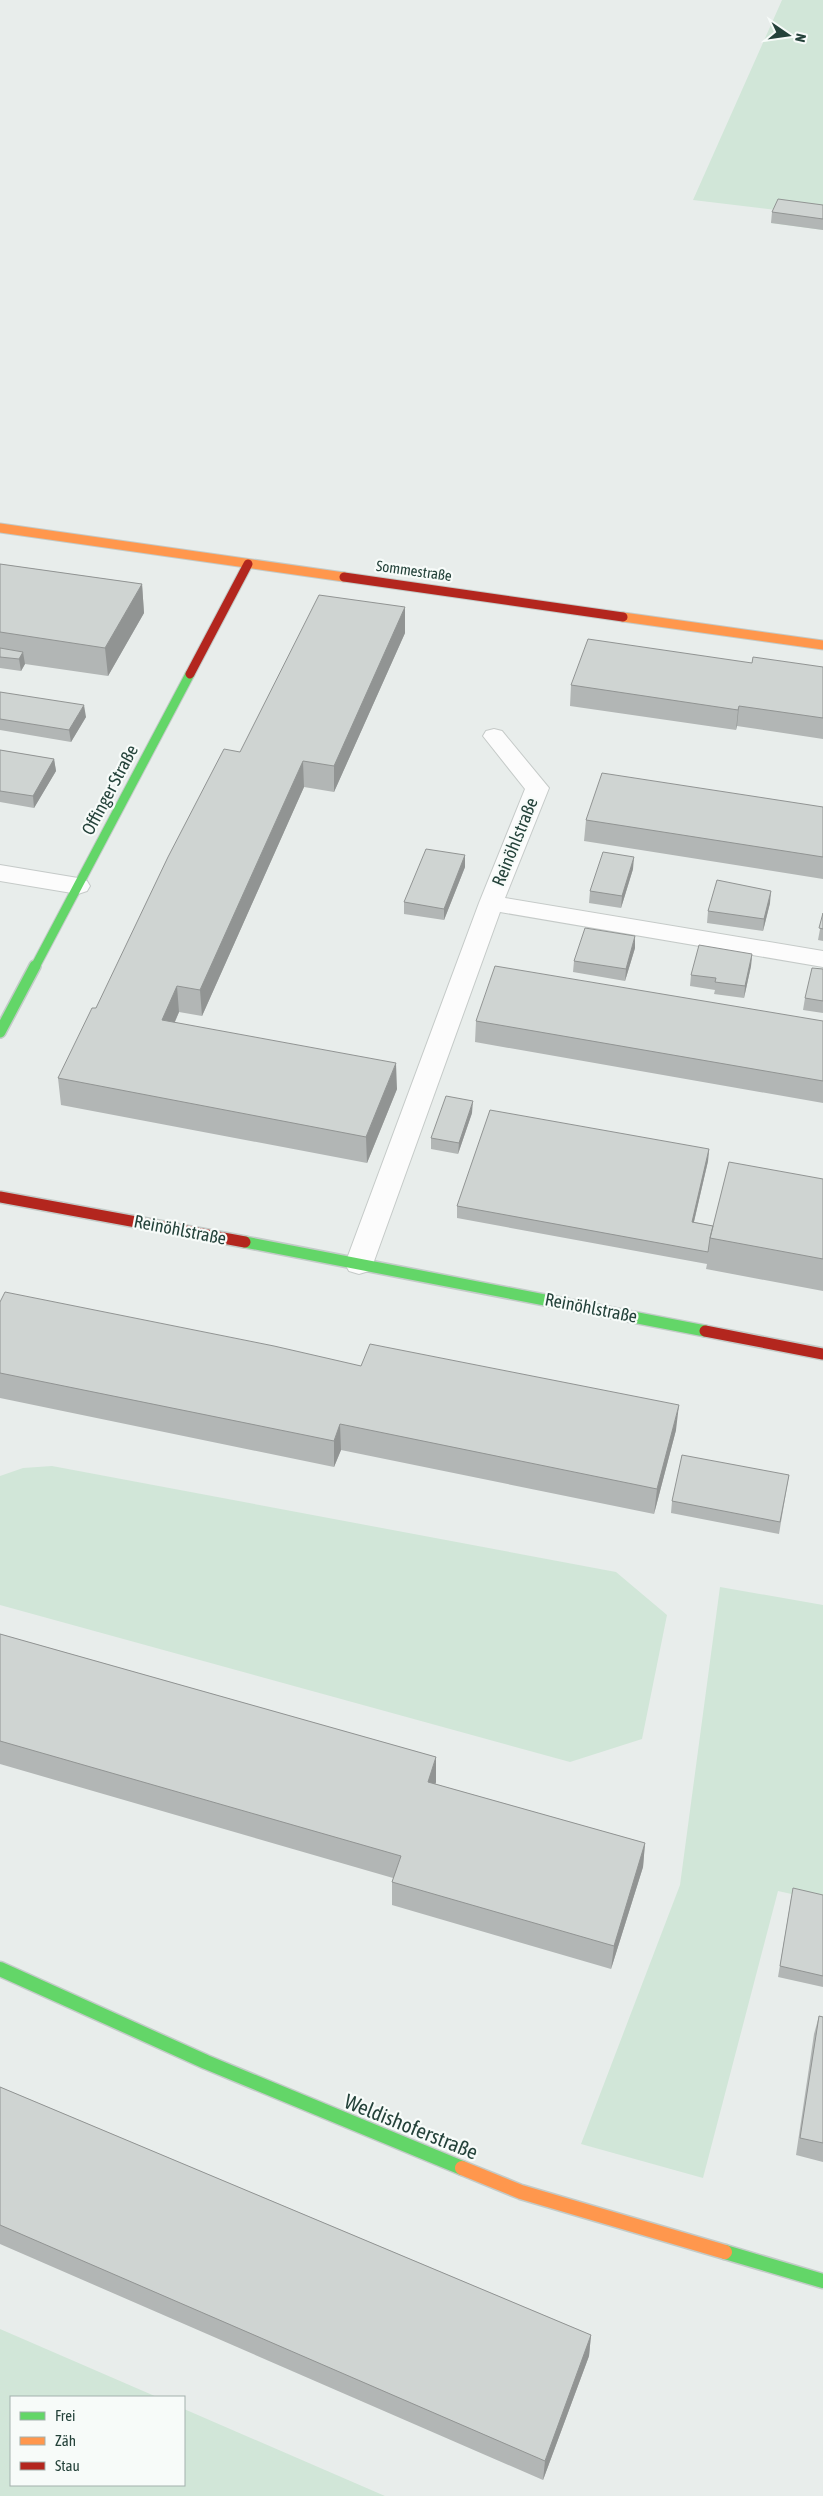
<svg xmlns="http://www.w3.org/2000/svg" width="823" height="2496" viewBox="0 0 823 2496" font-family="'Asap Condensed',sans-serif">
<rect width="100%" height="100%" fill="#e8edeb"/>
<path fill="#d1e6d8" d="M782,0H823V230L771,223L776,210L693,200Z
M52,1466L616,1572L667,1615L642,1739L570,1762L0,1605V1476L23,1468Z
M720,1587L823,1605V1901L778,1891L703,2178L581,2144L680,1885Z
M0,2329L157,2397H11V2485H184V2409L385,2496H0Z"/>
<g fill="none" stroke-linecap="round" stroke-linejoin="round">
<g stroke="#c5cac8" stroke-width="2">
<path id="lane" d="M0,865L78,878L87,881L90,886L87,891L78,894L0,881Z"/>
</g>
<g stroke="#c5cac8" stroke-width="2">
<path id="street" d="M494,729L502,731L549,788L505,898L823,951V967L500,912L373,1264L369,1271L359,1274L349,1271L345,1264L479,903L525,789L483,736L486,731Z"/>
</g>
<g stroke="#c3cbc8" stroke-width="11">
<path id="fast-far2" d="M35,967L190,674"/>
</g>
<g stroke="#c3cbc8" stroke-width="14">
<path id="fast-far1" d="M0,1032L35,966
M245,1242L705,1331"/>
</g>
<g stroke="#c3cbc8" stroke-width="17">
<path id="fast" d="M0,1969L206,2062L462,2168
M725,2252L823,2281"/>
</g>
<g stroke="#c3cbc8" stroke-width="11">
<path id="slow-far1" d="M0,528L344,577
M623,617L823,645"/>
</g>
<g stroke="#c3cbc8" stroke-width="17">
<path id="slow" d="M462,2168L521,2192L725,2252"/>
</g>
<g stroke="#c3cbc8" stroke-width="11">
<path id="jam-far1" d="M344,577L623,617
M190,674L248,564"/>
</g>
<g stroke="#c3cbc8" stroke-width="14">
<path id="jam" d="M0,1197L245,1242
M705,1331L823,1354"/>
</g>
<use href="#lane" fill="#fcfcfc" fill-rule="evenodd"/>
<use href="#street" fill="#fcfcfc" fill-rule="evenodd"/>
<use href="#fast-far2" stroke="#63d668" stroke-width="9"/>
<use href="#fast-far1" stroke="#63d668" stroke-width="11"/>
<use href="#fast" stroke="#63d668" stroke-width="14"/>
<use href="#slow-far1" stroke="#ff974d" stroke-width="9"/>
<use href="#slow" stroke="#ff974d" stroke-width="14"/>
<use href="#jam-far1" stroke="#b3261e" stroke-width="9"/>
<use href="#jam" stroke="#b3261e" stroke-width="11"/>
</g>
<path fill="#b2b6b5" d="M823,205V230L771,223L772,212Z
M0,564L142,584L144,613L108,676L25,664L21,671L0,668Z
M405,607V633L334,792L304,787L202,1016L179,1012L175,1022L397,1089L367,1163L61,1105L58,1078L96,1008L240,752Z
M752,663L823,667V739L737,726L736,730L570,706L571,685Z
M0,692L86,717L71,742L0,730Z
M0,750L54,759L56,771L34,808L0,802Z
M823,807V879L584,841L586,820Z
M465,855V867L444,920L404,914V902Z
M633,869L621,908L589,903L590,891Z
M770,903L763,931L707,923L708,911Z
M823,913V941L818,940Z
M635,948L625,981L573,972L574,961Z
M752,954L751,966L744,998L714,994L715,990L690,986L691,975Z
M823,969V1013L803,1010L805,998Z
M476,1021H823V1103L475,1042Z
M472,1113L458,1154L431,1149V1138Z
M709,1149L708,1161L694,1222L713,1226L823,1179V1291L706,1269L707,1264L457,1218V1206Z
M0,1302L361,1366L676,1430L654,1514L341,1450L334,1467L0,1398Z
M789,1475L779,1534L671,1513L672,1501Z
M0,1634L436,1757V1782L435,1784L645,1843L643,1867L611,1969L392,1905V1882L393,1878L0,1764Z
M823,1895V1987L778,1977L791,1899Z
M819,2016L823,2017V2162L796,2155L814,2034Z
M0,2087L591,2335L589,2356L543,2480L0,2244Z"/>
<path fill="#919493" d="M142,584L144,613L108,676L105,648Z
M405,607V633L334,792V766Z
M23,652L25,664L21,671L19,659Z
M84,705L86,717L71,742L69,730Z
M739,706L737,726L736,730L738,710Z
M54,759L56,771L34,808L33,796Z
M303,761L304,787L202,1016L200,990Z
M465,855V867L444,920V909Z
M634,857L633,869L621,908L622,896Z
M771,891L770,903L763,931L764,919Z
M635,936V948L625,981L626,969Z
M752,954L751,966L744,998L745,986Z
M177,986L179,1012L164,1046L162,1020Z
M396,1063L397,1089L367,1163L366,1137Z
M473,1101L472,1113L458,1154L459,1143Z
M709,1149L708,1161L691,1234L692,1222Z
M679,1405L676,1430L654,1514L657,1489Z
M340,1424L341,1450L334,1467V1441Z
M436,1757V1782L428,1806V1782Z
M645,1843L643,1867L611,1969L614,1946Z
M591,2335L589,2356L543,2480L545,2461Z"/>
<path fill="#cfd4d2" stroke="#919493" d="M778,199L823,205V219L772,212Z
M0,564L142,584L105,648L0,632Z
M319,595L405,607L334,766L303,761L200,990L177,986L162,1020L396,1063L366,1137L58,1078L92,1008H96L168,857L224,749L240,752Z
M588,639L752,663L753,657L823,667V718L739,706L738,710L571,685Z
M0,648L23,652L19,659L0,657Z
M0,692L84,705L69,730L0,719Z
M0,750L54,759L33,796L0,791Z
M602,773L823,807V857L586,820Z
M426,849L465,855L444,909L404,902Z
M603,852L634,857L622,896L590,891Z
M717,880L771,891L764,919L708,911Z
M823,913V929L819,928Z
M585,928L635,936L626,969L574,961Z
M699,945L752,954L745,986L715,982L716,978L691,975Z
M495,966L823,1021V1081L476,1021Z
M812,968L823,969V1001L805,998Z
M446,1096L473,1101L459,1143L431,1138Z
M490,1110L709,1149L692,1222L713,1226L710,1238L708,1252L457,1206Z
M729,1162L823,1179V1259L710,1238Z
M5,1292L274,1346L361,1366L370,1344L679,1405L657,1489L340,1424L334,1441L0,1373V1302Z
M682,1455L789,1475L780,1522L672,1501Z
M0,1634L436,1757L428,1782L645,1843L614,1946L392,1882L401,1856L0,1741Z
M793,1888L823,1895V1976L780,1966Z
M819,2016L823,2017V2143L800,2138Z
M0,2087L591,2335L545,2461L0,2225Z"/>
<g text-anchor="middle" stroke-width="4.5" stroke-linejoin="round" paint-order="stroke">
<g font-size="15" fill="#24423a" stroke="#f7fbf9">
<text transform="translate(414 571) rotate(8)" y="5">Sommestraße</text>
</g>
<g font-size="18" fill="#24423a" stroke="#f7fbf9">
<text transform="translate(110 790) rotate(-62)" y="6">Offinger Straße</text>
<text transform="translate(515 842) rotate(-68)" y="6">Reinöhlstraße</text>
<text transform="translate(180 1230) rotate(11)" y="6">Reinöhlstraße</text>
<text transform="translate(591 1308) rotate(11)" y="6">Reinöhlstraße</text>
</g>
<g font-size="21" fill="#24423a" stroke="#f7fbf9">
<text transform="translate(411 2127) rotate(22)" y="7">Weldishoferstraße</text>
</g>
</g>
<rect x="10" y="2396" width="175" height="90" fill="#f7fbf9" stroke="#a3b1ad"/>
<rect x="20" y="2412" width="25" height="8" fill="#63d668" stroke="#a3b1ad"/>
<text x="55" y="2421" font-size="15" fill="#24423a">Frei</text>
<rect x="20" y="2437" width="25" height="8" fill="#ff974d" stroke="#a3b1ad"/>
<text x="55" y="2446" font-size="15" fill="#24423a">Zäh</text>
<rect x="20" y="2462" width="25" height="8" fill="#b3261e" stroke="#a3b1ad"/>
<text x="55" y="2471" font-size="15" fill="#24423a">Stau</text>
<g transform="translate(788 35) rotate(103)" stroke="#f7fbf9" stroke-width="4" paint-order="stroke">
<path d="M0-4L9 19L0 12L-9 19Z" fill="#24423a"/>
<text y="-8" font-size="14" font-weight="bold" text-anchor="middle" fill="#24423a">N</text>
</g>
</svg>
